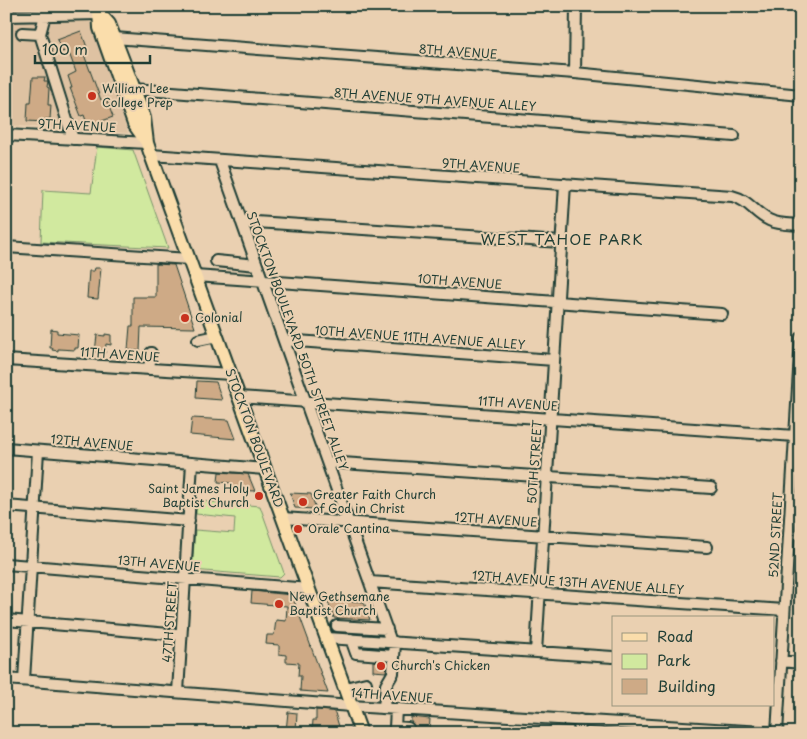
<svg xmlns="http://www.w3.org/2000/svg" width="807" height="739" viewBox="0 0 807 739" font-family="'Playpen Sans',sans-serif">
<rect width="100%" height="100%" fill="#ead0b1"/>
<filter id="ink" filterUnits="userSpaceOnUse"><feTurbulence type="fractalNoise" baseFrequency=".02" numOctaves="2"/><feDisplacementMap in="SourceGraphic" scale="10" xChannelSelector="R" yChannelSelector="G"/><feConvolveMatrix kernelMatrix="1 2 1 2 8 2 1 2 1" color-interpolation-filters="sRGB"/></filter>
<g filter="url(#ink)">
<path fill="#dec2a2" d="M90,21L128,133L6,125V22Z"/>
<path fill="#d1e99f" stroke="#78936a" d="M97,147L133,150L168,248L41,242L43,190L91,193Z
M197,501L260,506L284,573L280,577L192,570L195,530L234,533L235,518L196,514Z"/>
<path fill="#ceaa86" stroke="#1f3d34" d="M81,31L88,50L83,52L101,100L106,99L113,117L88,126L84,115L81,116L70,88H72L68,76L76,72L68,50L62,52L57,40Z
M33,77H45L44,81H48L47,87L49,88L48,105H51L50,119H45V122L27,121L28,103H31Z
M156,264L174,265L195,328L141,327L140,351L128,350L130,326H133V297H156Z
M95,268H101L98,299L87,298L89,271H94Z
M51,329L57,330V333L79,335L78,348H75V350L58,349V351L52,350L53,348H50Z
M105,334L111,335V345L106,344L105,353L95,352L97,335L105,336Z
M197,381L216,382L222,400L196,398Z
M192,418L229,420L236,439L190,435Z
M219,472L248,474L255,491L234,490L231,483L218,482Z
M290,493L311,494L316,509L295,508Z
M252,591L292,595L328,693L300,691L301,676H298L299,663L286,662V655L279,654V645L266,644L267,635H274L276,620L286,621L287,606L251,603Z
M327,599L364,602L370,620L334,618Z
M373,661L387,662L386,672L373,671Z
M316,710L332,711L335,713L341,733H312L313,720H316Z
M288,712L297,713L296,732L286,731Z
M411,717L430,719L429,733H413L415,728L411,722Z"/>
<g fill="none" stroke-linecap="round" stroke-linejoin="round">
<g stroke="#1f3d34" stroke-width="14">
<path id="minor" d="M45,15L40,34L73,139
M6,16L100,14
M22,33L40,34
M114,38L575,73L801,95
M575,73L576,6
M134,89L734,136
M6,135L147,143
M151,155L732,196C749,200 754,213 769,220C779,225 790,224 801,225
M220,161L391,642
M241,221L561,242
M6,247L189,259
M216,261L257,265
M195,276L722,314
M198,340L217,336
M284,340L554,360
M6,360L231,374
M149,369L151,353
M239,397L795,436
M6,448L265,469
M327,462L711,488
M6,506L189,521
M283,518L707,547
M6,564L309,589
M370,582L784,610
M6,620L181,635
M337,626L387,629
M327,638L613,657
M351,639L356,653L394,656
M536,652L565,184
M781,661L801,663
M6,679L351,706L777,733
M24,680L38,451
M345,688L366,683
M178,692L192,463
M384,708L386,685L393,673L395,642
M396,709L395,727L408,728
M579,733L580,720
M777,733L801,338"/>
</g>
<g stroke="#1f3d34" stroke-width="16">
<path id="major" d="M99,11L100,28L134,124L146,141
M100,14L109,24L134,89L144,118L147,143L151,155L361,733"/>
</g>
<use href="#minor" stroke="#ead0b1" stroke-width="10"/>
<use href="#major" stroke="#faddab" stroke-width="12"/>
</g>
</g>
<g fill="#c8321e" stroke="#ead0b1" stroke-width="2">
<circle cx="92" cy="96" r="5"/>
<circle cx="185" cy="318" r="5"/>
<circle cx="259" cy="496" r="5"/>
<circle cx="303" cy="502" r="5"/>
<circle cx="298" cy="529" r="5"/>
<circle cx="279" cy="604" r="5"/>
<circle cx="381" cy="666" r="5"/>
</g>
<g text-anchor="middle" stroke-width="4" stroke-linejoin="round" paint-order="stroke">
<g font-size="12" fill="#1f3d34" stroke="#ead0b1">
<text transform="translate(458 52) rotate(4)" y="4">8TH AVENUE</text>
<text transform="translate(435 100) rotate(4)" y="4">8TH AVENUE 9TH AVENUE ALLEY</text>
<text transform="translate(77 126) rotate(3)" y="4">9TH AVENUE</text>
<text transform="translate(481 166) rotate(4)" y="4">9TH AVENUE</text>
<text transform="translate(460 282) rotate(4)" y="4">10TH AVENUE</text>
<text transform="translate(420 338) rotate(4)" y="4">10TH AVENUE 11TH AVENUE ALLEY</text>
<text transform="translate(297 341) rotate(70)" y="4">STOCKTON BOULEVARD 50TH STREET ALLEY</text>
<text transform="translate(120 355) rotate(4)" y="4">11TH AVENUE</text>
<text transform="translate(518 404) rotate(4)" y="4">11TH AVENUE</text>
<text transform="translate(254 438) rotate(70)" y="4">STOCKTON BOULEVARD</text>
<text transform="translate(92 443) rotate(5)" y="4">12TH AVENUE</text>
<text transform="translate(535 462) rotate(-86)" y="4">50TH STREET</text>
<text transform="translate(496 520) rotate(4)" y="4">12TH AVENUE</text>
<text transform="translate(776 535) rotate(-87)" y="4">52ND STREET</text>
<text transform="translate(159 564) rotate(5)" y="4">13TH AVENUE</text>
<text transform="translate(578 583) rotate(4)" y="4">12TH AVENUE 13TH AVENUE ALLEY</text>
<text transform="translate(170 622) rotate(-86)" y="4">47TH STREET</text>
<text transform="translate(392 696) rotate(4)" y="4">14TH AVENUE</text>
</g>
<g font-size="12" fill="#1f3d34" stroke="#ead0b1" text-anchor="start">
<text x="102" y="93">William Lee<tspan x="102" dy="14">College Prep</tspan></text>
<text x="195" y="322">Colonial</text>
<text x="249" y="493" text-anchor="end">Saint James Holy<tspan x="249" dy="14">Baptist Church</tspan></text>
<text x="313" y="499">Greater Faith Church<tspan x="313" dy="14">of God in Christ</tspan></text>
<text x="308" y="533">Orale Cantina</text>
<text x="289" y="601">New Gethsemane<tspan x="289" dy="14">Baptist Church</tspan></text>
<text x="391" y="670">Church's Chicken</text>
</g>
<g font-size="15" letter-spacing="1" fill="#1f3d34" stroke="#ead0b1">
<text x="562" y="245">WEST TAHOE PARK</text>
</g>
</g>
<rect width="807" height="739" fill="none" stroke="#ead0b1" stroke-width="25"/>
<rect x="12" y="12" width="782" height="714" fill="none" stroke="#1f3d34" stroke-width="2" filter="url(#ink)"/>
<rect x="612" y="616" width="162" height="90" fill="#ead0b1" stroke="#99957f"/>
<rect x="622" y="633" width="25" height="8" fill="#faddab" stroke="#99957f"/>
<text x="657" y="642" font-size="15" fill="#1f3d34">Road</text>
<rect x="622" y="654" width="25" height="15" fill="#d1e99f" stroke="#99957f"/>
<text x="657" y="666" font-size="15" fill="#1f3d34">Park</text>
<rect x="622" y="679" width="25" height="15" fill="#ceaa86" stroke="#99957f"/>
<text x="657" y="692" font-size="15" fill="#1f3d34">Building</text>
<path d="M35 55v8h115v-8" fill="none" stroke="#1f3d34" stroke-width="2.5"/>
<text x="42" y="55" font-size="15" fill="#1f3d34" stroke="#ead0b1" stroke-width="4" paint-order="stroke">100 m</text>
</svg>
